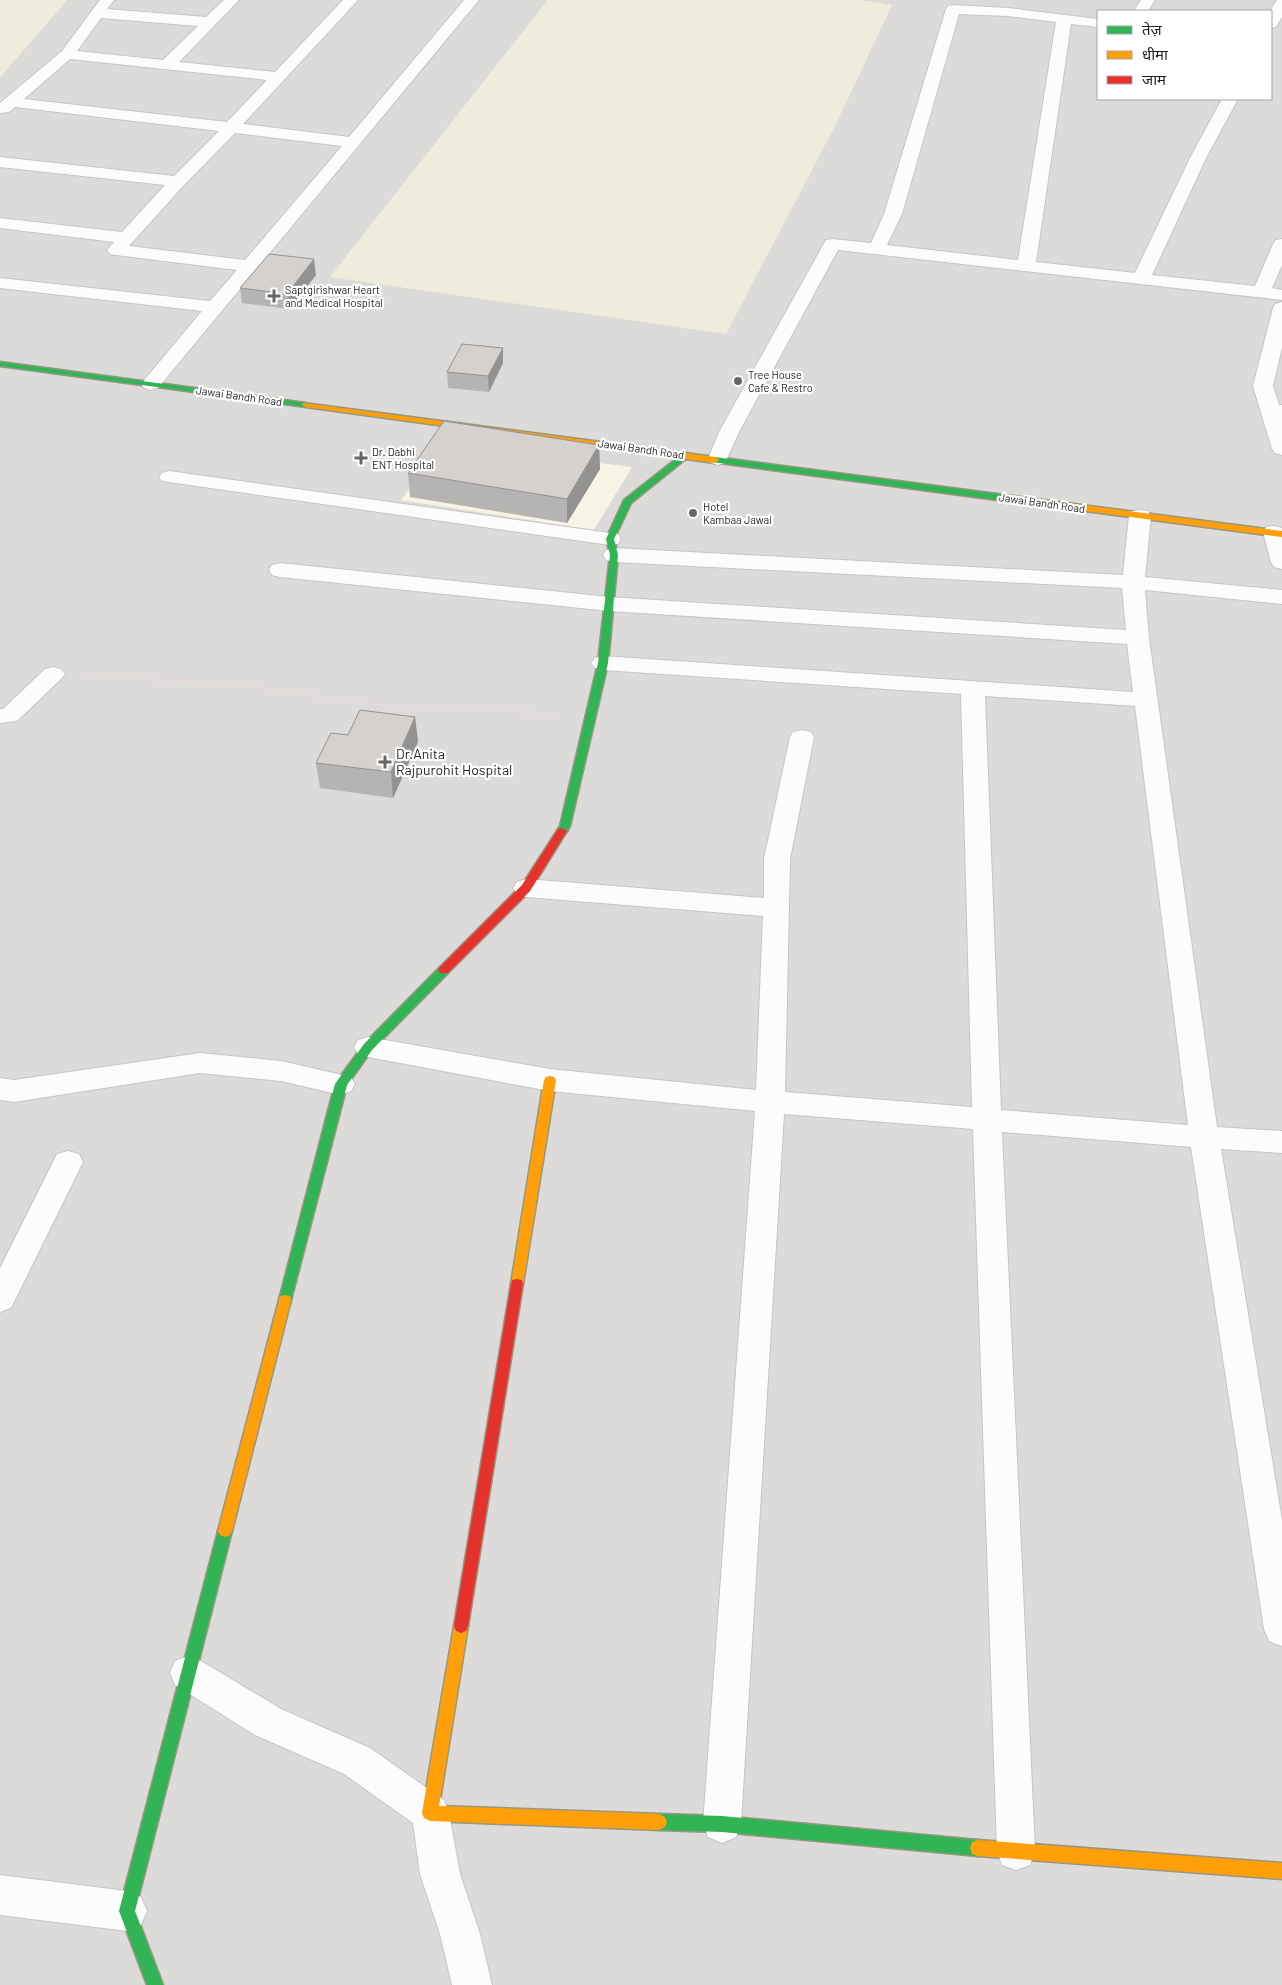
<svg xmlns="http://www.w3.org/2000/svg" width="1282" height="1985" viewBox="0 0 1282 1985" font-family="Barlow,'Noto Sans Devanagari',sans-serif">
<rect width="100%" height="100%" fill="#eeebe8"/>
<path fill="#dddbd9" fill-rule="evenodd" d="M67,0H548L331,276L892,5L859,0H1282V1985H0V77ZM1098,11H1271V99H1098Z"/>
<path fill="#f7f4e4" d="M444,444L632,467L594,530L401,500Z"/>
<path fill="#eeeddc" d="M0,0H67L0,77Z
M548,0H859L892,5L836,124L726,334L330,277Z"/>
<g fill="none" stroke-linecap="round" stroke-linejoin="round">
<g stroke="#c6c5c4" stroke-width="2">
<path id="street" d="M100,0H114L107,9L206,17L224,0H239L179,62L275,72L343,0H358L243,124L349,137L464,0H479L158,388L151,390L144,388L141,384L202,311L0,288V278L210,301L237,270L116,255L110,254L107,250L114,242L0,228V218L122,232L165,185L0,167V157L174,176L219,131L15,107L9,112L0,113V103L62,51ZM101,18L198,26L163,60L77,51ZM70,59L267,80L227,122L24,99ZM235,133L342,146L245,260L129,246L184,185Z
M1141,0H1155L1148,11H1134Z
M1277,0H1282V17L1276,27L1271,28L1270,11Z
M953,5L1008,8L1098,19V27L1071,24L1036,262L1135,273L1190,158L1222,99H1238L1206,158L1152,275L1255,286L1273,244L1276,240L1282,239V265L1272,288L1282,290V300L838,250L739,432L725,463L718,465L711,463L708,459L719,432L826,240L832,239L871,243L884,214L946,9L948,6ZM959,14L1008,16L1056,22L1018,260L887,245L902,214Z
M1282,302V347L1273,386L1279,405H1282V455L1275,453L1272,449L1253,386L1273,308L1275,304Z
M169,471L610,533L618,534L621,539L618,544L610,545L162,481L159,477L162,473Z
M1140,510L1148,511L1151,516L1145,577L1282,590V604L1145,590L1149,638L1217,1127L1282,1131V1153L1221,1149L1282,1520V1646L1269,1641L1264,1629L1191,1147L1002,1132L1035,1851L1030,1865L1016,1870L1002,1865L997,1851L973,1129L784,1114L741,1824L736,1837L722,1843L708,1837L703,1824L755,1111L550,1091L368,1057L358,1054L354,1047L358,1040L368,1037L550,1069L756,1090L763,916L526,897L517,894L513,888L517,882L526,879L764,898V859L790,737L793,732L802,730L811,732L814,737L790,859L785,1092L972,1107L961,694L603,670L595,668L591,663L595,658L603,656L1133,692L1127,644L609,611L280,577L272,575L269,570L272,565L280,563L609,597L1126,630L1122,588L614,562L606,560L603,555L606,550L614,548L1123,575L1129,516L1132,511ZM985,696L1135,706L1188,1125L1001,1110Z
M1274,526L1282,528V569L1274,567L1271,562L1263,532L1266,527Z
M53,667L61,669L65,674L61,679L17,721L0,723V709H3L45,669Z
M200,1053L281,1061L351,1077L355,1084L351,1091L341,1095L281,1081L200,1073L14,1102L0,1100V1078L14,1080Z
M68,1151L79,1154L83,1162L11,1308L0,1312V1268L57,1154Z
M188,1656L201,1661L281,1709L370,1748L444,1800L449,1813L460,1874L480,1934L492,1985H452L440,1934L420,1874L413,1823L344,1774L255,1735L175,1685L170,1673L175,1661Z
M0,1875L127,1891L141,1897L147,1911L141,1925L127,1931L0,1915Z"/>
</g>
<g stroke="#989780" stroke-width="3">
<path id="fast" d="M0,362L306,403L310,405L306,407L0,366Z
M685,452L689,455L688,457L631,503L614,539L618,555L608,663L570,826L566,833H558L557,831L560,826L598,663L610,555L606,539L624,500Z
M715,457L1005,495L1009,498L1005,501L712,462V458Z
M444,966L448,967L450,970L448,973L372,1050L347,1085L291,1300L290,1304L285,1305L280,1304L279,1300L335,1084L364,1044L440,967Z
M225,1525L230,1527L232,1531L135,1911L163,1985H147L119,1911L218,1531L220,1527Z
M659,1814L722,1816L978,1840L984,1842L986,1848L984,1854L978,1856L722,1832L659,1830L653,1827L651,1822L653,1817Z"/>
</g>
<g stroke="#989780" stroke-width="3">
<path id="slow" d="M303,403L715,457L719,460L715,463L306,407L302,405Z
M1005,495L1282,531V537L1002,500L1001,498Z
M550,1076L554,1077L556,1080L523,1284L522,1288L517,1289L512,1288L511,1284L544,1080L546,1077Z
M285,1295L290,1296L291,1300L232,1531L230,1535L225,1537L220,1535L218,1531L279,1300L280,1296Z
M461,1619L466,1621L468,1626L439,1806L659,1814L665,1817L667,1822L665,1827L659,1830L430,1821L424,1818L422,1813L454,1626L456,1621Z
M978,1840L1282,1863V1879L978,1856L972,1854L970,1848L972,1842Z"/>
</g>
<g stroke="#989780" stroke-width="3">
<path id="jam" d="M562,828L567,831L530,891L448,973H440L438,970L440,967L522,885L558,829Z
M517,1279L522,1280L523,1284L468,1626L466,1631L461,1633L456,1631L454,1626L511,1284L512,1280Z"/>
</g>
<path stroke="#ebdada" stroke-width="2.5" stroke-dasharray="2 2" stroke-linecap="butt" d="M81,676L236,684L368,704L563,714"/>
<use href="#street" fill="#fcfcfc" fill-rule="evenodd"/>
<use href="#fast" fill="#30b455" fill-rule="evenodd"/>
<use href="#slow" fill="#ff9f0a" fill-rule="evenodd"/>
<use href="#jam" fill="#e5322d" fill-rule="evenodd"/>
</g>
<path fill="#b6b4b2" d="M316,275L289,309L242,303L240,288Z
M503,348V363L489,392L448,388L447,372Z
M599,445L600,469L567,523L410,497L408,473Z
M415,717L418,742L393,798L320,788L316,763L348,735Z"/>
<path fill="#949291" d="M314,259L316,275L289,309L287,294Z
M503,348V363L489,392L488,376Z
M599,445L600,469L567,523V499Z
M415,717L418,742L393,798L391,772Z"/>
<path fill="#d4d1cf" stroke="#949291" d="M269,254L314,259L287,294L240,288Z
M462,344L503,348L488,376L447,372Z
M444,421L599,445L567,499L408,473Z
M360,710L415,717L391,772L316,763L331,733L348,735Z"/>
<g fill="#676665" stroke="#fff" stroke-width="2">
<path d="M271.5 288.5h5v5h5v5h-5v5h-5v-5h-5v-5h5z"/>
<circle cx="738" cy="381" r="5"/>
<path d="M358.5 450.5h5v5h5v5h-5v5h-5v-5h-5v-5h5z"/>
<circle cx="693" cy="513" r="5"/>
<path d="M382.5 754.5h5v5h5v5h-5v5h-5v-5h-5v-5h5z"/>
</g>
<g text-anchor="middle" stroke-width="4.5" stroke-linejoin="round" paint-order="stroke">
<g font-size="11" fill="#1f1f1f" stroke="#fff" text-anchor="start">
<text x="285" y="294">Saptgirishwar Heart<tspan x="285" dy="13">and Medical Hospital</tspan></text>
<text x="748" y="379">Tree House<tspan x="748" dy="13">Cafe &amp; Restro</tspan></text>
<text x="372" y="456">Dr. Dabhi<tspan x="372" dy="13">ENT Hospital</tspan></text>
<text x="703" y="511">Hotel<tspan x="703" dy="13">Kambaa Jawai</tspan></text>
</g>
<g font-size="11" fill="#1f1f1f" stroke="#fff">
<text transform="translate(239 396) rotate(8)" y="4">Jawai Bandh Road</text>
<text transform="translate(641 449) rotate(8)" y="4">Jawai Bandh Road</text>
<text transform="translate(1042 503) rotate(8)" y="4">Jawai Bandh Road</text>
</g>
<g font-size="14" fill="#1f1f1f" stroke="#fff" text-anchor="start">
<text x="396" y="759">Dr.Anita<tspan x="396" dy="16">Rajpurohit Hospital</tspan></text>
</g>
</g>
<rect x="1097" y="10" width="175" height="90" fill="#ffffff" stroke="#a5a5a5"/>
<rect x="1107" y="26" width="25" height="8" fill="#30b455" stroke="#a5a5a5"/>
<text x="1142" y="35" font-size="15" fill="#1f1f1f">तेज़</text>
<rect x="1107" y="51" width="25" height="8" fill="#ff9f0a" stroke="#a5a5a5"/>
<text x="1142" y="60" font-size="15" fill="#1f1f1f">धीमा</text>
<rect x="1107" y="76" width="25" height="8" fill="#e5322d" stroke="#a5a5a5"/>
<text x="1142" y="85" font-size="15" fill="#1f1f1f">जाम</text>
</svg>
